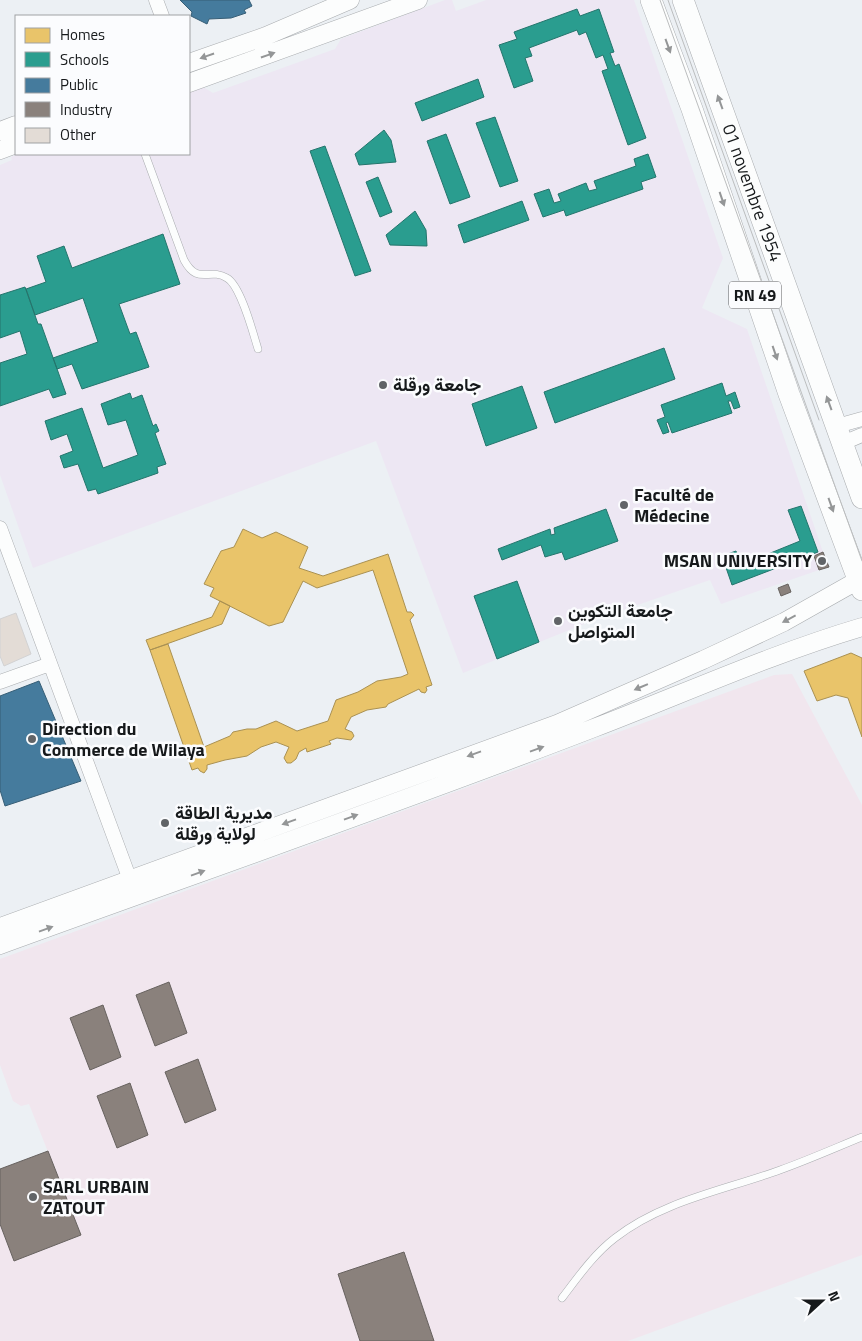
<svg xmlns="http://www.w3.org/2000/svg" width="862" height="1341" viewBox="0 0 862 1341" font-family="'Titillium Web',Vazirmatn,sans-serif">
<rect width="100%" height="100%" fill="#ecf0f4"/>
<path fill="#f1e6ee" d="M792,674L862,805V1255L628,1341H0V1224L15,1260L81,1235L29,1104L21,1106L13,1101L0,1065V959L774,675Z"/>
<path fill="#ede7f3" d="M445,0H452L456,11L486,0H634L723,258L702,308L747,329L823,552L814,556L819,570L721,604L710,580L594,620L463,673L376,441L33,568L0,475V165L12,160L11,157L19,154H189V92L203,87L213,93L335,49L341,39Z"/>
<path fill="#e9c46a" stroke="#aa9152" d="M243,529L262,538L276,532L308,547L299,568L323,576L388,554L407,612H411L414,615L410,620L432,685L426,687L427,690L425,693L421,692L419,689L388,704L386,707L367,710L351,717L345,729L352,732L354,736L351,740L337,738L329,741L331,744L307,752L306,748L299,752L296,759L291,763H287L284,758L289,747L276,742L261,747L247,756L225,760L207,765V769L204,773L200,771L198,768L192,770L150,650L168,644L204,747L230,736L233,732L247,729H256L276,721L297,731L328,721L336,700L358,692L377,681L401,677L408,674L373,570L317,588L303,581L283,622L269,626L210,596L214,588L204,584L221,551L234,547Z
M220,601L230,606L222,624L150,650L146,640L212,617Z
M851,653L862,658V737L848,698L836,695L817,701L804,671Z"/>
<path fill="#2a9d8f" stroke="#24756c" d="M577,9L580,16L599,9L614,52L610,53L615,66L619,64L646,138L628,145L602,71L608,69L603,55L596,58L586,32L579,35L577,30L529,48L532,56L525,58L533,81L514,88L499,45L517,39L514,32Z
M478,79L484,97L422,121L415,103Z
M495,117L518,181L500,187L476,123Z
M384,130L391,140L396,162L359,165L355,154Z
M446,134L470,197L450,204L427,141Z
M325,146L371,271L355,276L310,151Z
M648,154L656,177L641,182L643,189L566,216L564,210L543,217L534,194L549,189L554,203L561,201L558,194L586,183L589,191L597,189L594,181L636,166L634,159Z
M378,177L392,212L380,217L366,182Z
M522,201L529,220L464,243L458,225Z
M415,211L426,230L427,246L390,245L386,235Z
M163,234L180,284L119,304L130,334L136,332L149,367L82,389L72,364L57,369L53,358L98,342L83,298L35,315L26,289L46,282L37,256L64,246L72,268Z
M25,287L38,324H41L66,394L53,398L49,389L0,406V363L27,354L20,331L0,338V295Z
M664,348L675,379L555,423L544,392Z
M722,383L726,396L735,392L740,407L734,409L731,401H728L732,413L672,433L668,422L666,423L669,432L663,434L657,420L665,417L661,405Z
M522,386L537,428L486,446L472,404Z
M130,393L132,399L142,395L153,426L156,424L159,431L155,433L166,464L157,467L158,473L98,494L96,489L88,491L78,464L64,468L60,456L73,451L67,434L51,440L45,421L82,408L103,468L138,455L126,420L108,425L101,404Z
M801,506L818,552L732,585L722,556L736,551L741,565L800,541L788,510Z
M606,509L618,541L565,560L562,552L545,557L541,545L502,560L498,549L550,529L551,535L555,534L554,528Z
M517,581L539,642L497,659L474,596Z"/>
<path fill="#457b9d" stroke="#375e76" d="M180,0H249L252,6L244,10L246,13L231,18L209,19L207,24L191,16L192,12Z
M39,681L81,781L5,806L0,790V696Z"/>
<path fill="#8a817c" stroke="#67625f" d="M823,552L829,567L819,570L814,556Z
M788,584L791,592L781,596L778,588Z
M169,982L187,1033L155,1046L136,995Z
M103,1005L121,1057L90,1070L70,1018Z
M198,1059L216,1110L185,1123L165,1072Z
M130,1083L148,1135L117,1148L97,1096Z
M48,1151L81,1235L14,1261L0,1224V1169Z
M404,1252L434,1341H360L338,1274Z"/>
<path fill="#e3dcd6" stroke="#d2d2d3" d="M16,613L31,654L4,666L0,656V619Z"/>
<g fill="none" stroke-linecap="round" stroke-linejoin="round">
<g stroke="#a9acaf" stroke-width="8">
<path id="service" d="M145,154L184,260C198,286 209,267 227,278C241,286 253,333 258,349
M562,1298C578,1277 594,1254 615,1238C662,1201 725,1190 780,1170C808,1160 835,1148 862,1137"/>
</g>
<g stroke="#a9acaf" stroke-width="15">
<path id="minor" d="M156,0L162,16
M837,426L862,419
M843,443L862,435
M0,528L133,888
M0,682L50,664"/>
</g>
<g stroke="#a9acaf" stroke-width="19">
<path id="tertiary" d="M189,63L266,36L350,0
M189,83L418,0
M0,131L16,125
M0,150L16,144
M0,927L557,724L703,660L784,622L862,578
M0,945C198,873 397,804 594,728C683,694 771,654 862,627"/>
</g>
<g stroke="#a9acaf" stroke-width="22">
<g id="primary">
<path d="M651,0L692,109L789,394L862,590"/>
<path id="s1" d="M683,0L862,498"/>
</g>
</g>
<use href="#service" stroke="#fcfdfd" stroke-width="7"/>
<use href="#minor" stroke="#fcfdfd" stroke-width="14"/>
<use href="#tertiary" stroke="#fcfdfd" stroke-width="18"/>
<use href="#primary" stroke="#fcfdfd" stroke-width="21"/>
<path stroke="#bcbebf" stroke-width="1" d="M660,0L862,561
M668,0L819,420"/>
</g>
<defs><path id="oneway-solid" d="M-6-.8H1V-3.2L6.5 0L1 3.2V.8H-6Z" transform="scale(1.25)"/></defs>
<g fill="#949697">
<use href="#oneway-solid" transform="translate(668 46) rotate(70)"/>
<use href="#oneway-solid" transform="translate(268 55) rotate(-19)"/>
<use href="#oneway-solid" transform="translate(207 56) rotate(161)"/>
<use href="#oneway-solid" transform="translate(720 102) rotate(-110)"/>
<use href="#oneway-solid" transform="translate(722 199) rotate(71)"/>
<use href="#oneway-solid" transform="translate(775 353) rotate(71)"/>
<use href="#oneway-solid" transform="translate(829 403) rotate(-110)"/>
<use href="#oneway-solid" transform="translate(831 505) rotate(70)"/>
<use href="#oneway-solid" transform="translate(789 619) rotate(152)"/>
<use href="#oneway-solid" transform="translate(641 687) rotate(157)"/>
<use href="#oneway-solid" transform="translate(537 749) rotate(-20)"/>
<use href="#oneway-solid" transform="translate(474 754) rotate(160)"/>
<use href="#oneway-solid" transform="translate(351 817) rotate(-20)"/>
<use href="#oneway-solid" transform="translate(289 822) rotate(160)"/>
<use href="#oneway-solid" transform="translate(198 873) rotate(-20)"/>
<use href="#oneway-solid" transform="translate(46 929) rotate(-20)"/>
</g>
<g fill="#616467" stroke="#fbfcfe" stroke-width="2">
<circle cx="383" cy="385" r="5"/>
<circle cx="624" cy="505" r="5"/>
<circle cx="822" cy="561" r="5"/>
<circle cx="558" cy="621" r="5"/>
<circle cx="32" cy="739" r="5"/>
<circle cx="165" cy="823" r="5"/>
<circle cx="33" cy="1197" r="5"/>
</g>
<g text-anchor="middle" stroke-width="5" stroke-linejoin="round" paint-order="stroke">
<rect fill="#fbfcfe" stroke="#5b5d5f" stroke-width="1" x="729" y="281.5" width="52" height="27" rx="4"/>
<g font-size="16" font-weight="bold" fill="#16191b">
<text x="755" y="301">RN 49</text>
</g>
<g font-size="18" fill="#16191b" stroke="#fbfcfe">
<text dy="6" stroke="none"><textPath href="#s1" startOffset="205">01 novembre 1954</textPath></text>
</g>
<g font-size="18" font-weight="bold" fill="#16191b" stroke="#fbfcfe" text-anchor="start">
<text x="393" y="391">جامعة ورقلة</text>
<text x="634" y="501">Faculté de<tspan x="634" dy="21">Médecine</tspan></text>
<text x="812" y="567" text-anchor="end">MSAN UNIVERSITY</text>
<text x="568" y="617">جامعة التكوين<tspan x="568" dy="21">المتواصل</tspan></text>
<text x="42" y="735">Direction du<tspan x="42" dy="21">Commerce de Wilaya</tspan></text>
<text x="175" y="819">مديرية الطاقة<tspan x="175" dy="21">لولاية ورقلة</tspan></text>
<text x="43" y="1193">SARL URBAIN<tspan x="43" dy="21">ZATOUT</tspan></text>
</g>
</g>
<rect x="15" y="15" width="175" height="140" fill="#fbfcfe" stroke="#9fa1a3"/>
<rect x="25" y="28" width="25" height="15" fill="#e9c46a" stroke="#9fa1a3"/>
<text x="60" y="40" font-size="15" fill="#16191b">Homes</text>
<rect x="25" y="52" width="25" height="15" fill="#2a9d8f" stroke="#9fa1a3"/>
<text x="60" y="65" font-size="15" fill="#16191b">Schools</text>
<rect x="25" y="78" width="25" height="15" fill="#457b9d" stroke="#9fa1a3"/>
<text x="60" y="90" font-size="15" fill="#16191b">Public</text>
<rect x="25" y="102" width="25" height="15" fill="#8a817c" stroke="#9fa1a3"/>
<text x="60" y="115" font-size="15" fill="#16191b">Industry</text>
<rect x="25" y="128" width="25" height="15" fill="#e3dcd6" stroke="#9fa1a3"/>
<text x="60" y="140" font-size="15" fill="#16191b">Other</text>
<g transform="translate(822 1301) rotate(69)" stroke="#fbfcfe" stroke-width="4" paint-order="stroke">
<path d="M0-4L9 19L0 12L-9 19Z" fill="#16191b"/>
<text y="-8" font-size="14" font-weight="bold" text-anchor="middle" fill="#16191b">N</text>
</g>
</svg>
